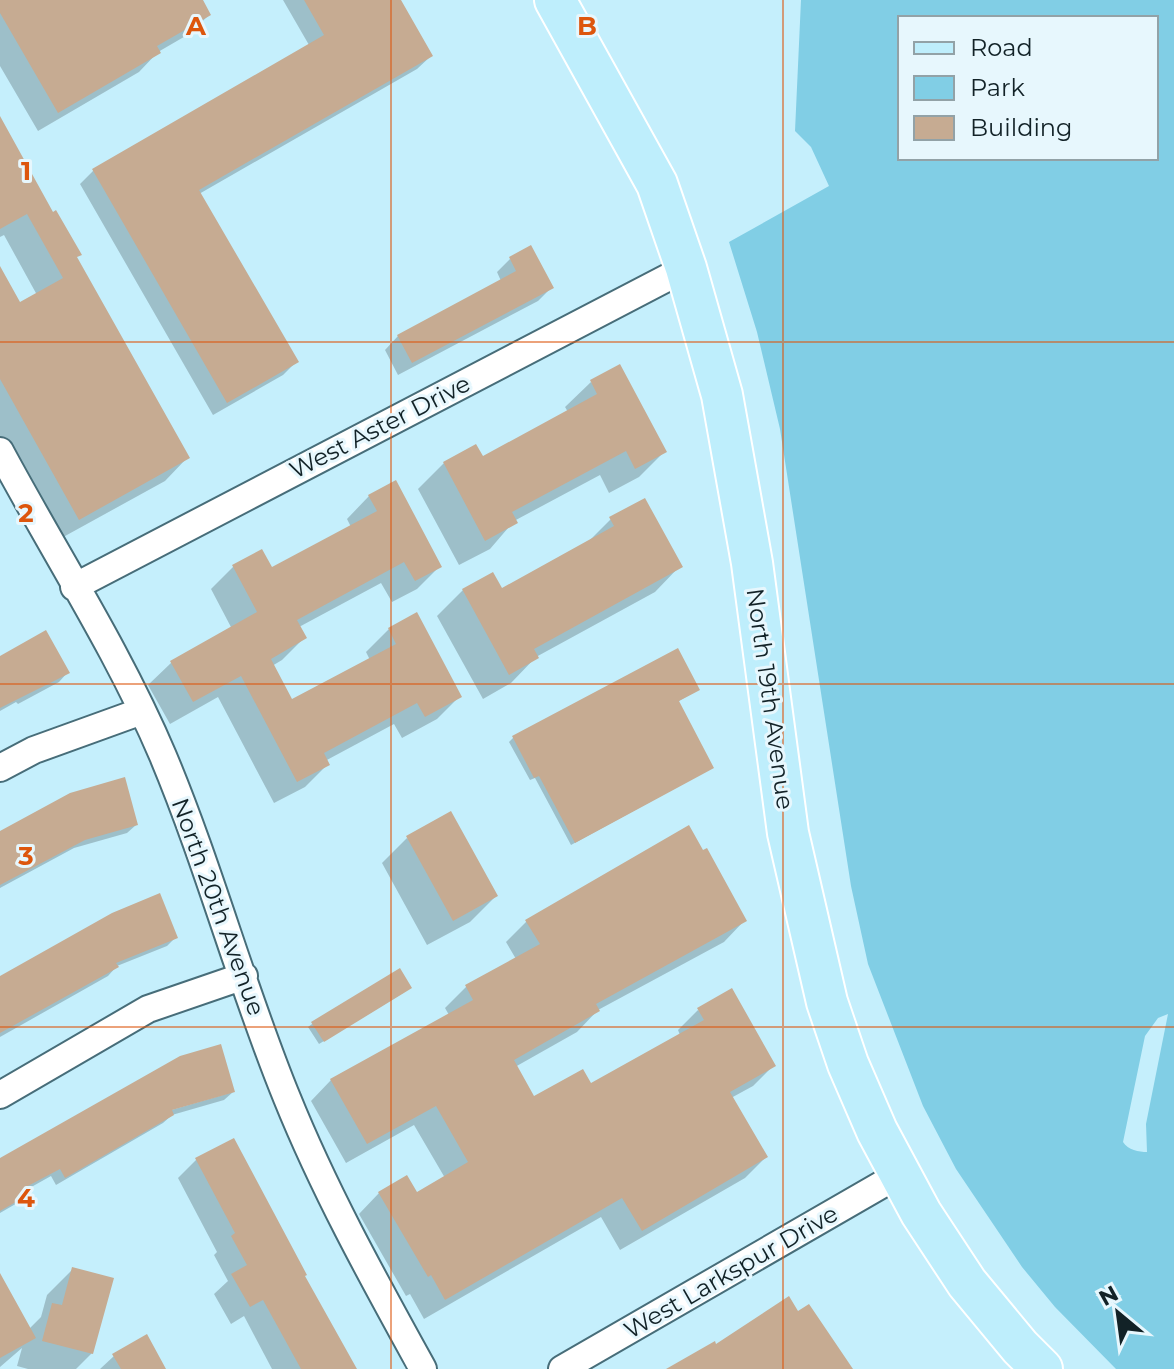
<svg xmlns="http://www.w3.org/2000/svg" width="1174" height="1369" viewBox="0 0 1174 1369" font-family="Montserrat,sans-serif">
<rect width="100%" height="100%" fill="#c5effc"/>
<path fill="#81cee5" fill-rule="evenodd" d="M801,0H1174V1369H1116L1055,1307L1022,1267L956,1169L923,1106L868,964L851,886L780,429L757,332L729,242L829,186L811,147L795,131ZM900,18H1156V158H900ZM1168,1014L1146,1124L1147,1152C1139,1152 1128,1150 1123,1142L1145,1036L1158,1018Z"/>
<path fill="#0003" d="M0,0H200L209,15L189,34L158,52L139,72L38,131L0,66Z
M283,0H398L431,56L417,69L199,194L296,362L283,375L213,415L80,184L93,171L309,45Z
M0,120L187,458L165,481L56,541L0,441V271L19,305L37,295L4,235L0,237Z
M510,259L552,287L538,301L398,375L385,350L398,336L501,281L497,272Z
M591,382L665,451L639,477L609,493L600,475L514,521L490,549L459,565L418,489L444,463L482,459L568,412L565,407Z
M369,496L440,566L417,589L392,602L381,583L299,627L304,638L282,660L272,666L291,702L370,660L366,652L389,629L459,697L437,719L402,738L394,724L325,761L327,765L305,787L274,803L218,697L170,724L148,685L171,663L232,629L211,589L233,567L271,570L351,527L347,519Z
M611,519L680,566L655,592L536,657L511,683L483,699L437,616L463,590L501,591L585,545Z
M0,658L67,673L59,682L18,704L16,702L0,711Z
M698,690L677,702L712,768L571,845L535,778L530,780L509,742L513,738Z
M136,825L127,833L74,848L0,888V834Z
M407,838L496,896L470,922L427,945L382,863Z
M527,921H744L724,942L598,1010L577,1032L515,1067L534,1098L590,1086L680,1035L678,1030L698,1010L773,1066L753,1086L731,1098L766,1157L745,1178L620,1250L601,1217L424,1319L410,1294L406,1296L359,1214L379,1193L416,1195L445,1178L414,1125L346,1163L311,1101L331,1080L449,1015L445,1008L466,987L516,959L506,942Z
M176,937L167,946L117,966L108,976L0,1037V978Z
M406,991L319,1044L308,1027L312,1024Z
M233,1092L224,1100L172,1115L163,1123L56,1185L51,1176L26,1190L28,1194L19,1202L0,1213V1160Z
M233,1140L303,1276L356,1369H272L244,1316L231,1324L214,1294L228,1281L214,1255L217,1252L178,1178L196,1160Z
M73,1269L92,1353L76,1369H28L17,1366L22,1348L0,1367V1299L29,1329L41,1317L47,1295Z
M114,1356L164,1369H100Z"/>
<path fill="#c6ab92" d="M0,0H203L211,15L157,46L161,53L58,113L0,13Z
M304,0H401L433,56L199,190L299,362L227,403L92,169L324,35Z
M0,116L53,212L56,210L82,255L77,257L190,458L79,520L0,379V266L20,302L63,278L27,214L0,229Z
M531,245L554,288L412,363L397,335L516,271L509,257Z
M620,364L667,452L635,469L626,451L512,512L518,523L485,541L443,462L476,444L483,456L597,394L590,380Z
M396,480L442,567L415,581L404,562L297,620L307,638L271,659L292,699L396,644L388,628L417,612L462,697L425,717L417,703L324,753L330,765L297,782L241,676L193,702L170,661L257,612L232,565L262,549L272,567L377,511L368,495Z
M645,498L683,567L534,649L539,658L509,675L462,589L493,572L502,588L614,526L609,517Z
M46,630L70,673L0,708V656Z
M678,648L700,690L679,701L714,768L575,843L539,776L534,778L512,736Z
M125,777L138,825L85,840L0,885V831L70,793Z
M451,811L498,896L453,921L406,836Z
M689,825L703,850L707,848L747,921L596,1004L600,1011L514,1060L534,1096L583,1069L591,1083L704,1020L697,1008L732,988L776,1066L730,1092L768,1157L642,1231L622,1198L445,1300L431,1275L428,1277L378,1192L407,1175L417,1192L468,1162L436,1106L367,1144L330,1079L473,1000L465,985L540,944L525,920Z
M160,893L178,938L116,963L119,967L0,1033V976L112,913Z
M400,968L412,988L324,1042L311,1022Z
M221,1044L235,1092L172,1110L174,1115L65,1178L60,1169L26,1187L30,1194L0,1211V1158L180,1056Z
M234,1138L307,1275L305,1276L357,1369H301L263,1300L250,1307L231,1274L247,1265L231,1236L235,1233L195,1158Z
M72,1267L114,1278L93,1354L42,1341L52,1303L62,1305Z
M0,1273L36,1338L0,1358Z
M789,1296L798,1311L809,1304L853,1369H666L715,1341L716,1344Z
M147,1334L166,1369H121L112,1354Z"/>
<g fill="none" stroke-linecap="round" stroke-linejoin="round">
<g stroke="#476d79" stroke-width="30">
<path id="street" d="M0,451C54,552 118,650 163,756C210,868 241,986 287,1098C325,1192 374,1280 423,1369
M74,587L686,268
M0,768L34,750L142,711
M0,1095L148,1009L244,976
M562,1369L900,1174"/>
</g>
<g stroke="#fff" stroke-width="44">
<path id="primary" d="M555,0L657,184L686,268L722,395L752,563L788,833L827,1002L848,1064L877,1131L921,1213L967,1283L1020,1347L1042,1369"/>
</g>
<use href="#street" stroke="#fff" stroke-width="26"/>
<use href="#primary" stroke="#beeefc" stroke-width="40"/>
</g>
<path fill="none" stroke="#dd560d" stroke-width="2" stroke-opacity="0.55" d="M391,0V1369M783,0V1369M0,342H1174M0,684H1174M0,1027H1174"/>
<g text-anchor="middle" stroke-width="6" stroke-linejoin="round" paint-order="stroke">
<g font-size="24" fill="#122227" stroke="#e7f7fd">
<text transform="translate(380 427) rotate(-27)" y="8">West Aster Drive</text>
<text transform="translate(770 699) rotate(82)" y="8">North 19th Avenue</text>
<text transform="translate(218 907) rotate(70)" y="8">North 20th Avenue</text>
<text transform="translate(731 1272) rotate(-30)" y="8">West Larkspur Drive</text>
</g>
</g>
<g font-size="26" text-anchor="middle" font-weight="bold" fill="#dd560d" stroke="#e7f7fd" stroke-width="6" stroke-linejoin="round" paint-order="stroke">
<text x="196" y="35">A</text>
<text x="587" y="35">B</text>
<text x="26" y="180">1</text>
<text x="26" y="522">2</text>
<text x="26" y="865">3</text>
<text x="26" y="1207">4</text>
</g>
<rect x="898" y="16" width="260" height="144" fill="#e7f7fd" stroke="#92a2a7" stroke-width="2"/>
<rect x="914" y="42" width="40" height="12" fill="#beeefc" stroke="#92a2a7" stroke-width="2"/>
<text x="970" y="56" font-size="24" fill="#122227">Road</text>
<rect x="914" y="76" width="40" height="24" fill="#81cee5" stroke="#92a2a7" stroke-width="2"/>
<text x="970" y="96" font-size="24" fill="#122227">Park</text>
<rect x="914" y="116" width="40" height="24" fill="#c6ab92" stroke="#92a2a7" stroke-width="2"/>
<text x="970" y="136" font-size="24" fill="#122227">Building</text>
<g transform="translate(1118 1313) rotate(331)" stroke="#e7f7fd" stroke-width="6" paint-order="stroke">
<path d="M0-6L14 30L0 20L-14 30Z" fill="#122227"/>
<text y="-12" font-size="22" font-weight="bold" text-anchor="middle" fill="#122227">N</text>
</g>
</svg>
